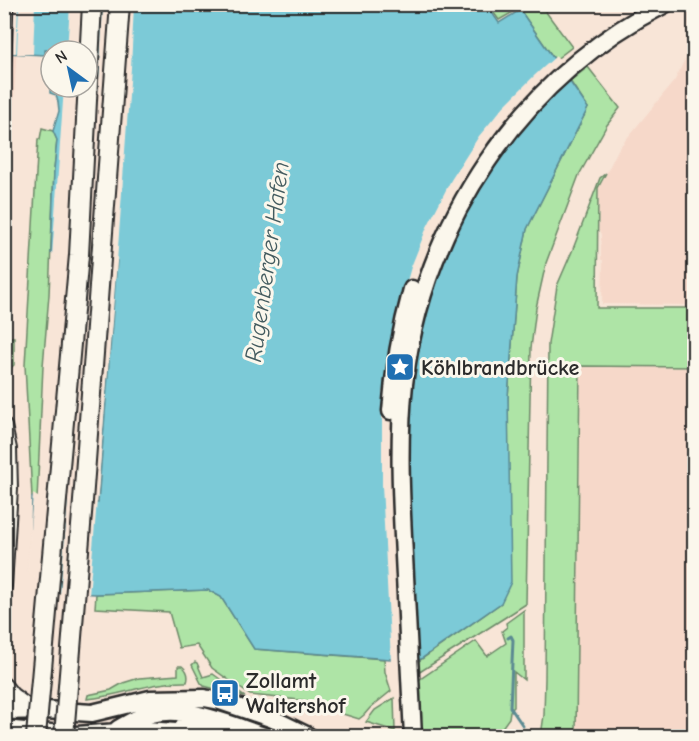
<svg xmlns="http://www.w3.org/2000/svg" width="699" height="741" viewBox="0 0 699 741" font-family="'Comic Neue',sans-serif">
<rect width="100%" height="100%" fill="#f8e5d7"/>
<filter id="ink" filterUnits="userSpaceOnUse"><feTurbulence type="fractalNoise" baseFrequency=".0167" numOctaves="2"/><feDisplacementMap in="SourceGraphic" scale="12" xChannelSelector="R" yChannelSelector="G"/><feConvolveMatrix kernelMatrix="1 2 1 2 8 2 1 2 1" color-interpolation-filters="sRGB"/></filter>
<g filter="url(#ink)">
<path fill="#f6d8c9" d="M5,5H19L14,99L5,196Z
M694,54V305L602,304L603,260H601V234L599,231V188L619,148L675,80L684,61Z
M581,366L694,368V736H567L578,604Z"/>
<path fill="#aee4a6" stroke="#6c8868" stroke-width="1.5" d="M488,5H525L499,20Z
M530,5H549L543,8L572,47L555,60L520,10Z
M588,67L620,108L607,125L579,175L546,263L536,308L531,348L526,604L415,675L416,661H419L501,603L508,397L517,277L527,229L588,108L570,81Z
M42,128L53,131L57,140L54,170L49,295L43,366L37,500L32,497L25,365L38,139H40Z
M606,173L598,188L597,308H694V367L580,366L576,736H541L544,715L545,679L548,344L557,286L573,249L600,178Z
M10,337H14V365L5,373V363Z
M208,590L221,597L254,649L384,659L385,672L391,691L370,708L364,715L359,719L333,711L320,709L319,702L250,695L212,668L197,645L179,648L169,612L95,608L96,594Z
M524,610V680L514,672V707L510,711L509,718L496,736H418L416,682L476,641L487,656L506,643L502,631L507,627L506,623Z
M195,662L197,663L203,677L213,674L245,697L204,686L201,683L192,665Z
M178,666H182C187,670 189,676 187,682C150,681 123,696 87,699L88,695L111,690L123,683L139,678L178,675Z
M394,698L395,731L366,722L375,710Z"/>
<path fill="#7bcad7" stroke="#5b8a92" stroke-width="1.5" d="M486,4L499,23L520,10L588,108L527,229L517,277L508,397L511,582L501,603L418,661L254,649L221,597L208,590L96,594L49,592L30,569L32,497L37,500L98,503L117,261L51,253L54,170L57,140L53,131L59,111L58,102L56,95L50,93L51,60V87H87V51L45,50V55L5,53V5Z"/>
<path fill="#f8e5d7" d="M8,4L18,5L16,53H6Z
M19,5H35L33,54H17Z
M70,5H101L86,255L100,66L103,5H134L131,68L117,262L89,596L60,595L68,499L95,501L114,263L52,256L64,87H87V51H67Z
M556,56L571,78L540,108L513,139L492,167L451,238L428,300L411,378L408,468L416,664L391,662L382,485V394L394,327L411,267L427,227L451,180L479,136L504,106L535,75Z
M33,494L38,497L66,499L49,595L39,589L38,582L27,570Z"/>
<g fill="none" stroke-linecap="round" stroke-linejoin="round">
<path stroke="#5b8a92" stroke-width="3" d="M508,638L511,636L513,640L510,707L523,726"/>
<g stroke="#2b2b2b" stroke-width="18">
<path id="secondary" d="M4,426L9,449L10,489L4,586
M4,685L12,695L32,710
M4,728L35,731"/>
</g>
<g stroke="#2b2b2b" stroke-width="21">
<path id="primary" d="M391,411C394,369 401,329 412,289
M4,711L45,710L92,713L150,699L204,698L220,701L273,719L308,736
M184,725L224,736
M118,729C127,724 136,718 147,715C186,704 227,724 264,736
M23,736L38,732L77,735L145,730L176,732L195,736
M413,736C410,676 407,616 404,556C401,498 398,441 404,384C423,223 520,78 665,4"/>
</g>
<g stroke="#2b2b2b" stroke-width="22">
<path id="highway" d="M55,522L79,255L92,4"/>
</g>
<use href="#secondary" stroke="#fbf7ec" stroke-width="14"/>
<use href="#primary" stroke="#fbf7ec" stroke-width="16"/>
<use href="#highway" stroke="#fbf7ec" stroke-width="18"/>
<path stroke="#2b2b2b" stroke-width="3" d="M4,161L9,108L13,4"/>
<g stroke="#2b2b2b" stroke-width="22" stroke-linecap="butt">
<path id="highway-bridge" d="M36,736L55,522
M64,736L83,501L120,4"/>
</g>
<use href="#highway-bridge" stroke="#fbf7ec" stroke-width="18"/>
</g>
</g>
<defs>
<g id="sight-square" transform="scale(1.5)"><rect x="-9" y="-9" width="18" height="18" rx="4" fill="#1f6fb2" stroke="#fbf7ec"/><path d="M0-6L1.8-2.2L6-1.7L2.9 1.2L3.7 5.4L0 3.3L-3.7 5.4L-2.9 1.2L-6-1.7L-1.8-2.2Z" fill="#fff"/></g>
<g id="bus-square" transform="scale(1.5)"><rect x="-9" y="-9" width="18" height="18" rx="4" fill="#1f6fb2" stroke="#fbf7ec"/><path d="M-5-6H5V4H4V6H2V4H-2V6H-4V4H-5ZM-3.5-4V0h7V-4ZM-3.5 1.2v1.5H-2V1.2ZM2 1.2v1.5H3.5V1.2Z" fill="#fff"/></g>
</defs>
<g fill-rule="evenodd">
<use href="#sight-square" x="400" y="367"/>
<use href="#bus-square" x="225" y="693"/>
</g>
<g text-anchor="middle" stroke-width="6" stroke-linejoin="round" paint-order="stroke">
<g font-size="22" font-weight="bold" fill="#2b2b2b" stroke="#fbf7ec" text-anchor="start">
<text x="421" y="375">Köhlbrandbrücke</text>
<text x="246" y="688">Zollamt<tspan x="246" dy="25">Waltershof</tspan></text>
</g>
<g font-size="24" font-style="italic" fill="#435b5f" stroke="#fbf7ec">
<text transform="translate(267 262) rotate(-82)" y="8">Rugenberger Hafen</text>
</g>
</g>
<rect width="699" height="741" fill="none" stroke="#fbf7ec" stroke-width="24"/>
<rect x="12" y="12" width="675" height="717" fill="none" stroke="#2b2b2b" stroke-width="2" filter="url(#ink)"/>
<g transform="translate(69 69) rotate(327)"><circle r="28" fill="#fbf7ec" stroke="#a8a59f" stroke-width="1.5"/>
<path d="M0-4.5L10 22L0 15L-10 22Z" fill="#1f6fb2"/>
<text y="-9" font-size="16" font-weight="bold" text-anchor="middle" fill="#2b2b2b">N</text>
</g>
</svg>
